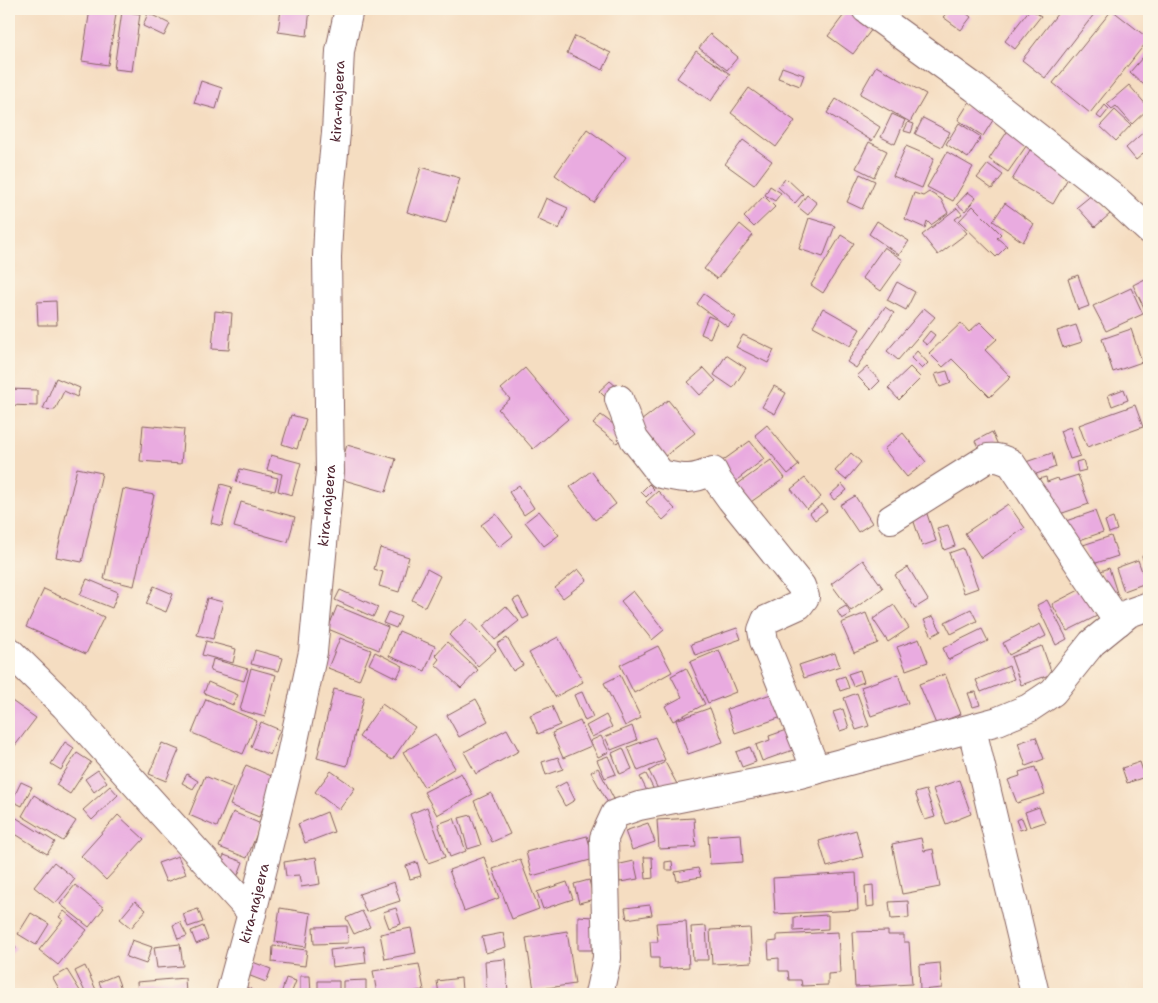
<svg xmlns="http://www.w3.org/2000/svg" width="1158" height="1003" viewBox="0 0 1158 1003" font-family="'Shantell Sans',sans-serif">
<rect width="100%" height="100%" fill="#fcf5e5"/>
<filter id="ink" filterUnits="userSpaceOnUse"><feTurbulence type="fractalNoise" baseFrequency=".02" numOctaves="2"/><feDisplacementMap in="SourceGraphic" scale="10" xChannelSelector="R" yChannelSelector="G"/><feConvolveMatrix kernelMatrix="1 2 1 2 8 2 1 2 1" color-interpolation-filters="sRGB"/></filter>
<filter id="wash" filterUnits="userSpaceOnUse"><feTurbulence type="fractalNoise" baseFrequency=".0096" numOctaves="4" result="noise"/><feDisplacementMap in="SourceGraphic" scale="20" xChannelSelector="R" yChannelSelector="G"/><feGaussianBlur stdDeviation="1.12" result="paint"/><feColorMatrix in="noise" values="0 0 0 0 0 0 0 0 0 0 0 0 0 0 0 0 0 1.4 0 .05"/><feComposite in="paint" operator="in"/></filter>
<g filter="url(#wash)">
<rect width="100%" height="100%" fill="#f5ddc1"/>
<g id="blocks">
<path fill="#e9abe0" d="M90,9L116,14L108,65L82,61Z
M281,9H310L307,36L278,32Z
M950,9H961L971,17L961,30L943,17Z
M1030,9L1041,16L1015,49L1005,41Z
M1061,9H1098L1045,78L1022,60Z
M1112,10L1149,39L1090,113L1053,83Z
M122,11L140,14L132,71L114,69Z
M847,11L872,29L853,54L828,36Z
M148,13L170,24L164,36L143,26Z
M710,34L738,57L727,70L699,48Z
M575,36L611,53L603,70L567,53Z
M1149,50V79L1144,85L1130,72Z
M696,51L730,74L711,101L677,78Z
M876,66L926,94L910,122L860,94Z
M782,67L804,75L800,86L778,78Z
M201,81L222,88L216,109L194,103Z
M1129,85L1149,108L1132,124L1116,106L1112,109L1107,104Z
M749,88L795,121L776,147L731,113Z
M836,99L880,127L872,141L827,113Z
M970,101L995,117L983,136L958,120Z
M1105,105L1109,109L1101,119L1097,116Z
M1115,110L1131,125L1116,141L1100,126Z
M892,114L905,120L895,144L881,137Z
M923,118L950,132L942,147L915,134Z
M908,122L914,124L911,133L904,131Z
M959,123L981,137L968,158L946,144Z
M1149,127V149L1136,160L1126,148Z
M587,129L626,157L594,203L555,175Z
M1009,129L1029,142L1008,172L989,159Z
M743,140L772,161L754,185L725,164Z
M869,142L887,151L874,177L856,168Z
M906,146L934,158L922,188L893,176Z
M1030,150L1071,173L1053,204L1012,180Z
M947,152L973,167L953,201L927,187Z
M988,164L1003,175L992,189L977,178Z
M421,167L460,178L446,223L407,212Z
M860,174L875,181L862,209L847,202Z
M786,178L803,194L795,203L778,187Z
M770,186L781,193L775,201L765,195Z
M929,192L941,199L948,213L931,225L927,221L925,228L905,219L914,193L923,196Z
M968,192L976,198L965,211L957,204Z
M1093,194L1110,214L1095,227L1077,207Z
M807,195L817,203L808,215L798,207Z
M764,196L775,207L754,227L744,217Z
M546,198L568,208L559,229L537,219Z
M1005,203L1034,224L1023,242L993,221Z
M973,206L1001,234L997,238L1007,246L996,257L959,221Z
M957,208L962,214L955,219L967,233L938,255L922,235Z
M809,218L835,226L823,257L799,249Z
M877,221L909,241L899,255L869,234Z
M740,224L753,235L717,279L704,269Z
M841,235L854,243L823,293L811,285Z
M884,247L903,260L881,291L862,278Z
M1078,275L1089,306L1078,310L1068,279Z
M1149,277V315L1148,316L1133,285Z
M897,282L915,292L906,310L887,300Z
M1131,288L1143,314L1106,331L1093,306Z
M704,294L736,317L728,327L697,304Z
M56,301L57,325H38L37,302Z
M885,307L894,313L856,368L847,362Z
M823,308L860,329L850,346L813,326Z
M924,308L935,317L898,360L887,351Z
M215,311L232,313L229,350L212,349Z
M708,316L718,320L710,338L701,334Z
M980,322L997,339L985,350L1011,377L990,397L952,359L943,367L929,353L961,323L969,332Z
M1076,325L1082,342L1063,348L1057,331Z
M1131,329L1142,362L1113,372L1102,339Z
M930,331L935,335L927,345L922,341Z
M743,335L774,350L768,363L736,347Z
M917,351L928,363L922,369L911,358Z
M726,355L746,368L733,388L714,375Z
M867,367L880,381L871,390L857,376Z
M910,367L921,378L899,400L888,388Z
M525,368L568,419L533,449L498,409L510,399L501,389Z
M704,368L716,381L700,395L688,382Z
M947,371L951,383L940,387L935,374Z
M56,378L80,388L77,397L64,391L55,410L43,409Z
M610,381L617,387L606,398L599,391Z
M774,386L786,393L775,414L762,407Z
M9,389L37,390V406L9,405Z
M1124,389L1128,400L1112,406L1108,395Z
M668,400L695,433L664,457L637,424Z
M1135,405L1143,427L1087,447L1079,425Z
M291,415L306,419L297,449L282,444Z
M601,415L625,433L617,443L593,424Z
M143,425L184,429L181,464L140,461Z
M767,425L799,465L788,474L755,435Z
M1070,427L1080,456L1070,459L1060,431Z
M992,432L998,445L981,453L975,441Z
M903,433L926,462L907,477L884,449Z
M750,441L764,459L733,483L718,464Z
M347,445L396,459L386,492L337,478Z
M851,453L861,462L846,480L835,471Z
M1052,453L1056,467L1025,478L1020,464Z
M271,455L301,463L292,495L278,491L282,474L267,470Z
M771,460L785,478L748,504L735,486Z
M1083,460L1086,470L1078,472L1076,462Z
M77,468L102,473L82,562L56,557Z
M240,469L278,478L275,491L236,482Z
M591,471L616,504L595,520L570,487Z
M1078,475L1089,504L1048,518L1035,480L1046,477L1047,482L1058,478L1059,481Z
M805,478L821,497L807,509L791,489Z
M221,484L232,487L222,526L211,523Z
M649,484L654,489L646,497L641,492Z
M842,484L847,490L834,500L830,495Z
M519,485L534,508L524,515L509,492Z
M123,489L154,495L134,586L104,579Z
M658,491L675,509L663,520L646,502Z
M855,496L872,523L858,532L840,505Z
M241,502L295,517L288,542L234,527Z
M822,504L827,511L815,520L810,513Z
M1008,504L1025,528L981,558L965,533Z
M924,505L936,541L922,546L910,510Z
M539,511L559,535L544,546L525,522Z
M1095,511L1103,532L1071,543L1063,522Z
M496,514L513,536L499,547L481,525Z
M1113,518L1117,530L1109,533L1105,521Z
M948,525L955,546L944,550L937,528Z
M1111,536L1118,556L1090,565L1083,545Z
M380,548L409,557L399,592L379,586L383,572L374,569Z
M963,548L978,588L964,593L949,553Z
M1149,553V576L1142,556Z
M863,560L883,588L851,611L831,584Z
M1138,560L1146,583L1124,591L1116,568Z
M908,567L928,600L915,608L895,575Z
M1109,568L1118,596L1111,599L1101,571Z
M427,569L440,576L425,607L412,600Z
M578,569L587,580L563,598L555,588Z
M87,579L118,592L112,608L80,595Z
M154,586L173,594L166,612L146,604Z
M1083,588L1097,616L1067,631L1052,604Z
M44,589L104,617L86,654L26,627Z
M340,590L378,607L373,617L335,600Z
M633,591L664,630L652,640L621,601Z
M519,597L529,616L523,619L513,600Z
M207,598L223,602L213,639L197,635Z
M1047,600L1067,639L1056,645L1037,605Z
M894,605L909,628L888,642L873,619Z
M337,606L388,627L379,650L328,629Z
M506,606L519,621L495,640L483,626Z
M846,606L851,614L842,619L837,611Z
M971,609L977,621L951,634L945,622Z
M388,612L401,617L396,628L383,623Z
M866,613L878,643L854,653L841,623Z
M933,616L941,631L932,636L924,620Z
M467,619L496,650L478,666L449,635Z
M1040,624L1046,636L1009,655L1003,643Z
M737,628L741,639L695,655L691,644Z
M982,629L988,641L948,660L943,648Z
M399,631L435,646L425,671L389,656Z
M558,637L583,682L555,697L529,653Z
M340,638L371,650L359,680L328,668Z
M507,638L523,665L513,671L497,644Z
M919,639L928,662L906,670L897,647Z
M206,641L236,649L233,663L202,655Z
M447,642L478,670L461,688L435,664L439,659L435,655Z
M658,646L672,672L634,693L620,665Z
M1042,646L1052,674L1021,685L1011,657Z
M255,650L283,658L279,671L251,664Z
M719,650L736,692L708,703L690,662Z
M375,652L403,666L397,678L369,664Z
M835,653L840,666L804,678L799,665Z
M213,659L248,669L244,681L210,671Z
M1009,666L1014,679L981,692L976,680Z
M251,668L276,675L265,717L240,710Z
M686,668L705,704L673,721L665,706L682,697L671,676Z
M860,670L864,682L853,686L848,674Z
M898,674L908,703L871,716L861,687Z
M945,674L961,714L936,724L919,684Z
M620,675L641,718L625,726L604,683Z
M845,676L849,688L840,691L836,679Z
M208,682L238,695L233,705L204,693Z
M334,689L364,697L347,766L317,758Z
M582,692L593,717L585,721L574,695Z
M976,692L980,705L973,707L968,693Z
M774,693L782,717L735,733L727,709Z
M857,693L869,726L856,730L844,698Z
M9,699L36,718L14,747L9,743Z
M206,699L257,721L243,754L192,733Z
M476,699L488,721L459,737L447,715Z
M382,704L415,727L392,760L359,737Z
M552,706L560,725L538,734L530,715Z
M710,708L723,742L688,754L676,720Z
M843,709L849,728L840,731L833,712Z
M606,715L612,727L592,737L586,726Z
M580,721L591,746L563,758L552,733Z
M261,722L280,730L270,755L251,747Z
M632,726L637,740L611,750L605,737Z
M507,729L519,751L476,774L464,752Z
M789,729L796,749L762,761L756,745L770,740L769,736Z
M435,734L455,768L424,787L403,752Z
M601,736L609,752L598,757L590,741Z
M655,737L665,760L638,771L628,747Z
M1036,737L1044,759L1026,766L1018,743Z
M65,742L74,748L61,770L51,764Z
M162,743L179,750L166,781L149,774Z
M750,747L756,762L742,767L736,752Z
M623,748L632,769L620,774L612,753Z
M77,753L91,762L70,794L56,785Z
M608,756L616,774L605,778L597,760Z
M558,757L563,769L546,775L542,762Z
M665,762L677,784L660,793L649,771Z
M1140,762L1145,777L1127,783L1122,768Z
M246,765L276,778L259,817L230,805Z
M1035,767L1045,794L1017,803L1008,780L1020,776L1019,772Z
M598,768L614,799L608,803L591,772Z
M98,770L107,782L94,792L85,779Z
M331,771L355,788L339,810L315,792Z
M461,773L473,795L437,815L424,792Z
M187,774L198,781L193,789L182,783Z
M646,774L655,792L649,795L640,777Z
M205,776L233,788L217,827L189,815Z
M959,780L971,814L946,824L933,789Z
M21,782L32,787L22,806L12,801Z
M566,782L575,800L565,806L555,788Z
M110,786L118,795L92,820L83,810Z
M926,790L935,817L925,820L915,793Z
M491,793L510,834L492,842L474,801Z
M34,795L76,821L63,841L22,816Z
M427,807L445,857L428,863L410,814Z
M1039,807L1045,822L1030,827L1025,812Z
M233,812L261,824L247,858L219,847Z
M327,812L334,832L305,843L298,824Z
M118,815L144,839L106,880L81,856Z
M471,815L481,845L468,849L459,818Z
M15,817L55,842L47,854L9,830V827Z
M454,818L466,851L450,857L438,824Z
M694,818L696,847L659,849L657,820Z
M1022,818L1026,828L1020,830L1016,820Z
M648,823L655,842L632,850L625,831Z
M856,830L863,857L827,867L819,841Z
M741,834L743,862L710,864L708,836Z
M587,836L594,859L532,876L526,852Z
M921,838L924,851L933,849L940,887L902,894L892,844Z
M224,855L243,862L236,880L217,872Z
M178,856L186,874L166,882L158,863Z
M316,857L320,884L301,887L299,875L286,876L284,862Z
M484,857L499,898L464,911L449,870Z
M644,857H652L653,878L646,879Z
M520,859L539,909L512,919L493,869Z
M634,861L638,879L620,882L616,865Z
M672,861L673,870H665V862Z
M54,862L75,879L55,904L34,887Z
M417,862L421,876L410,879L406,866Z
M698,868L701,877L677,881L675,872Z
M856,873L858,910L775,914L773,878Z
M589,880L594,899L579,903L574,884Z
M394,882L400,901L366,912L359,894Z
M567,882L573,899L543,909L537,892Z
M75,885L104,908L89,927L60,904Z
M873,885L874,906L866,907L865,886Z
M135,901L146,910L131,928L120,919Z
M908,901L909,918L891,919L889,902Z
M650,905L652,915L627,919L625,908Z
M280,908L311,913L306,947L275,942Z
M396,908L401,924L389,928L383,912Z
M198,909L203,922L188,927L183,914Z
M64,911L87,930L58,965L39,950L63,920L59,917Z
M362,911L370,927L354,934L346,918Z
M31,913L49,924L36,945L18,934Z
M828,915V929L794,931V917Z
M578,916L593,917L592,950H578Z
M686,921L689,967L659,969V958H651L650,942H658L656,923Z
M180,922L187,936L178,939L173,925Z
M203,926L208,939L196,944L191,931Z
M347,926L348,943L314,944L313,927Z
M706,926L708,960H693L691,927Z
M411,928L416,953L385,959L380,934Z
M750,928L752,962L712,964L710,930Z
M567,931L575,984L534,990L526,938Z
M888,931V935H904V942H909L912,984L855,987L852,932Z
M838,932L840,973L828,974V985L802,986L801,980H789L788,971H779V958L769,959L768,942L777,941V935Z
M503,933L506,947L486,953L482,937Z
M132,940L152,947L146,964L126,957Z
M9,942L16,948L9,956Z
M180,944L183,966L157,968L154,947Z
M273,946L307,950L305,966L272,962Z
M364,946L366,963L332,967L330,950Z
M505,959L508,992L487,994L485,961Z
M250,961L271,969L266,982L245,974Z
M940,963L942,988L920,990L919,965Z
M419,964L424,990L397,994H377L373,971Z
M85,966L98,994H86L75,971Z
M67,970L82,994H62L53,978Z
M116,975L123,994H104L99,982Z
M300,976H310L311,994H300Z
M185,978L186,994H138L137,982Z
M286,978L296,981L291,994H281Z
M461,978L462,991L439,994L437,981Z
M366,980V994H343V981Z
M318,981H339V994H318Z
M245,987L251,989L250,994H242Z"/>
</g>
</g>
<g filter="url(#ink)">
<use href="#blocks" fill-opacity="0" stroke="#866260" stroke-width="1"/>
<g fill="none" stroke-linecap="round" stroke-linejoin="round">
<g stroke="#866260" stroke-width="30">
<g id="minor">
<path d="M866,9L975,88L1110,194L1149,230"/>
<path d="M619,399L634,439L661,474C685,479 690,481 713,471L718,481L731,499L801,586L805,597L799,605L766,620L762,630L764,641L816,770"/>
<path d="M891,519L988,458C997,457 1002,459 1011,463L1118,622"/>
<path d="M9,651L65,706L252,913"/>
<path d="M972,729L1035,994"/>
<path id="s1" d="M230,994L252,913L290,759L313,652L323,544L330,472L329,406L327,257L330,192L336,133L340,51L349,9"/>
<path d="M599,994L607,958L604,838L615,814L639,806L800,774L998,721L1029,708L1053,692L1092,643L1129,613L1149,606"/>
</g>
</g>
<use href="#minor" stroke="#fff" stroke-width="28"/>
</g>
</g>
<g text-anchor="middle" stroke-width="4" stroke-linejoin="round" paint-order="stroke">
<g font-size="14" fill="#4a1f2b" stroke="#fcf5e5">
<text dy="5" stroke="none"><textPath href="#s1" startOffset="904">kira-najeera</textPath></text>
<text dy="5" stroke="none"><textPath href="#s1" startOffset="499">kira-najeera</textPath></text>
<text dy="5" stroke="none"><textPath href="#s1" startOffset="94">kira-najeera</textPath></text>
</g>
</g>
<rect width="1158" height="1003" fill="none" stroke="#fcf5e5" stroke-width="30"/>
</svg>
